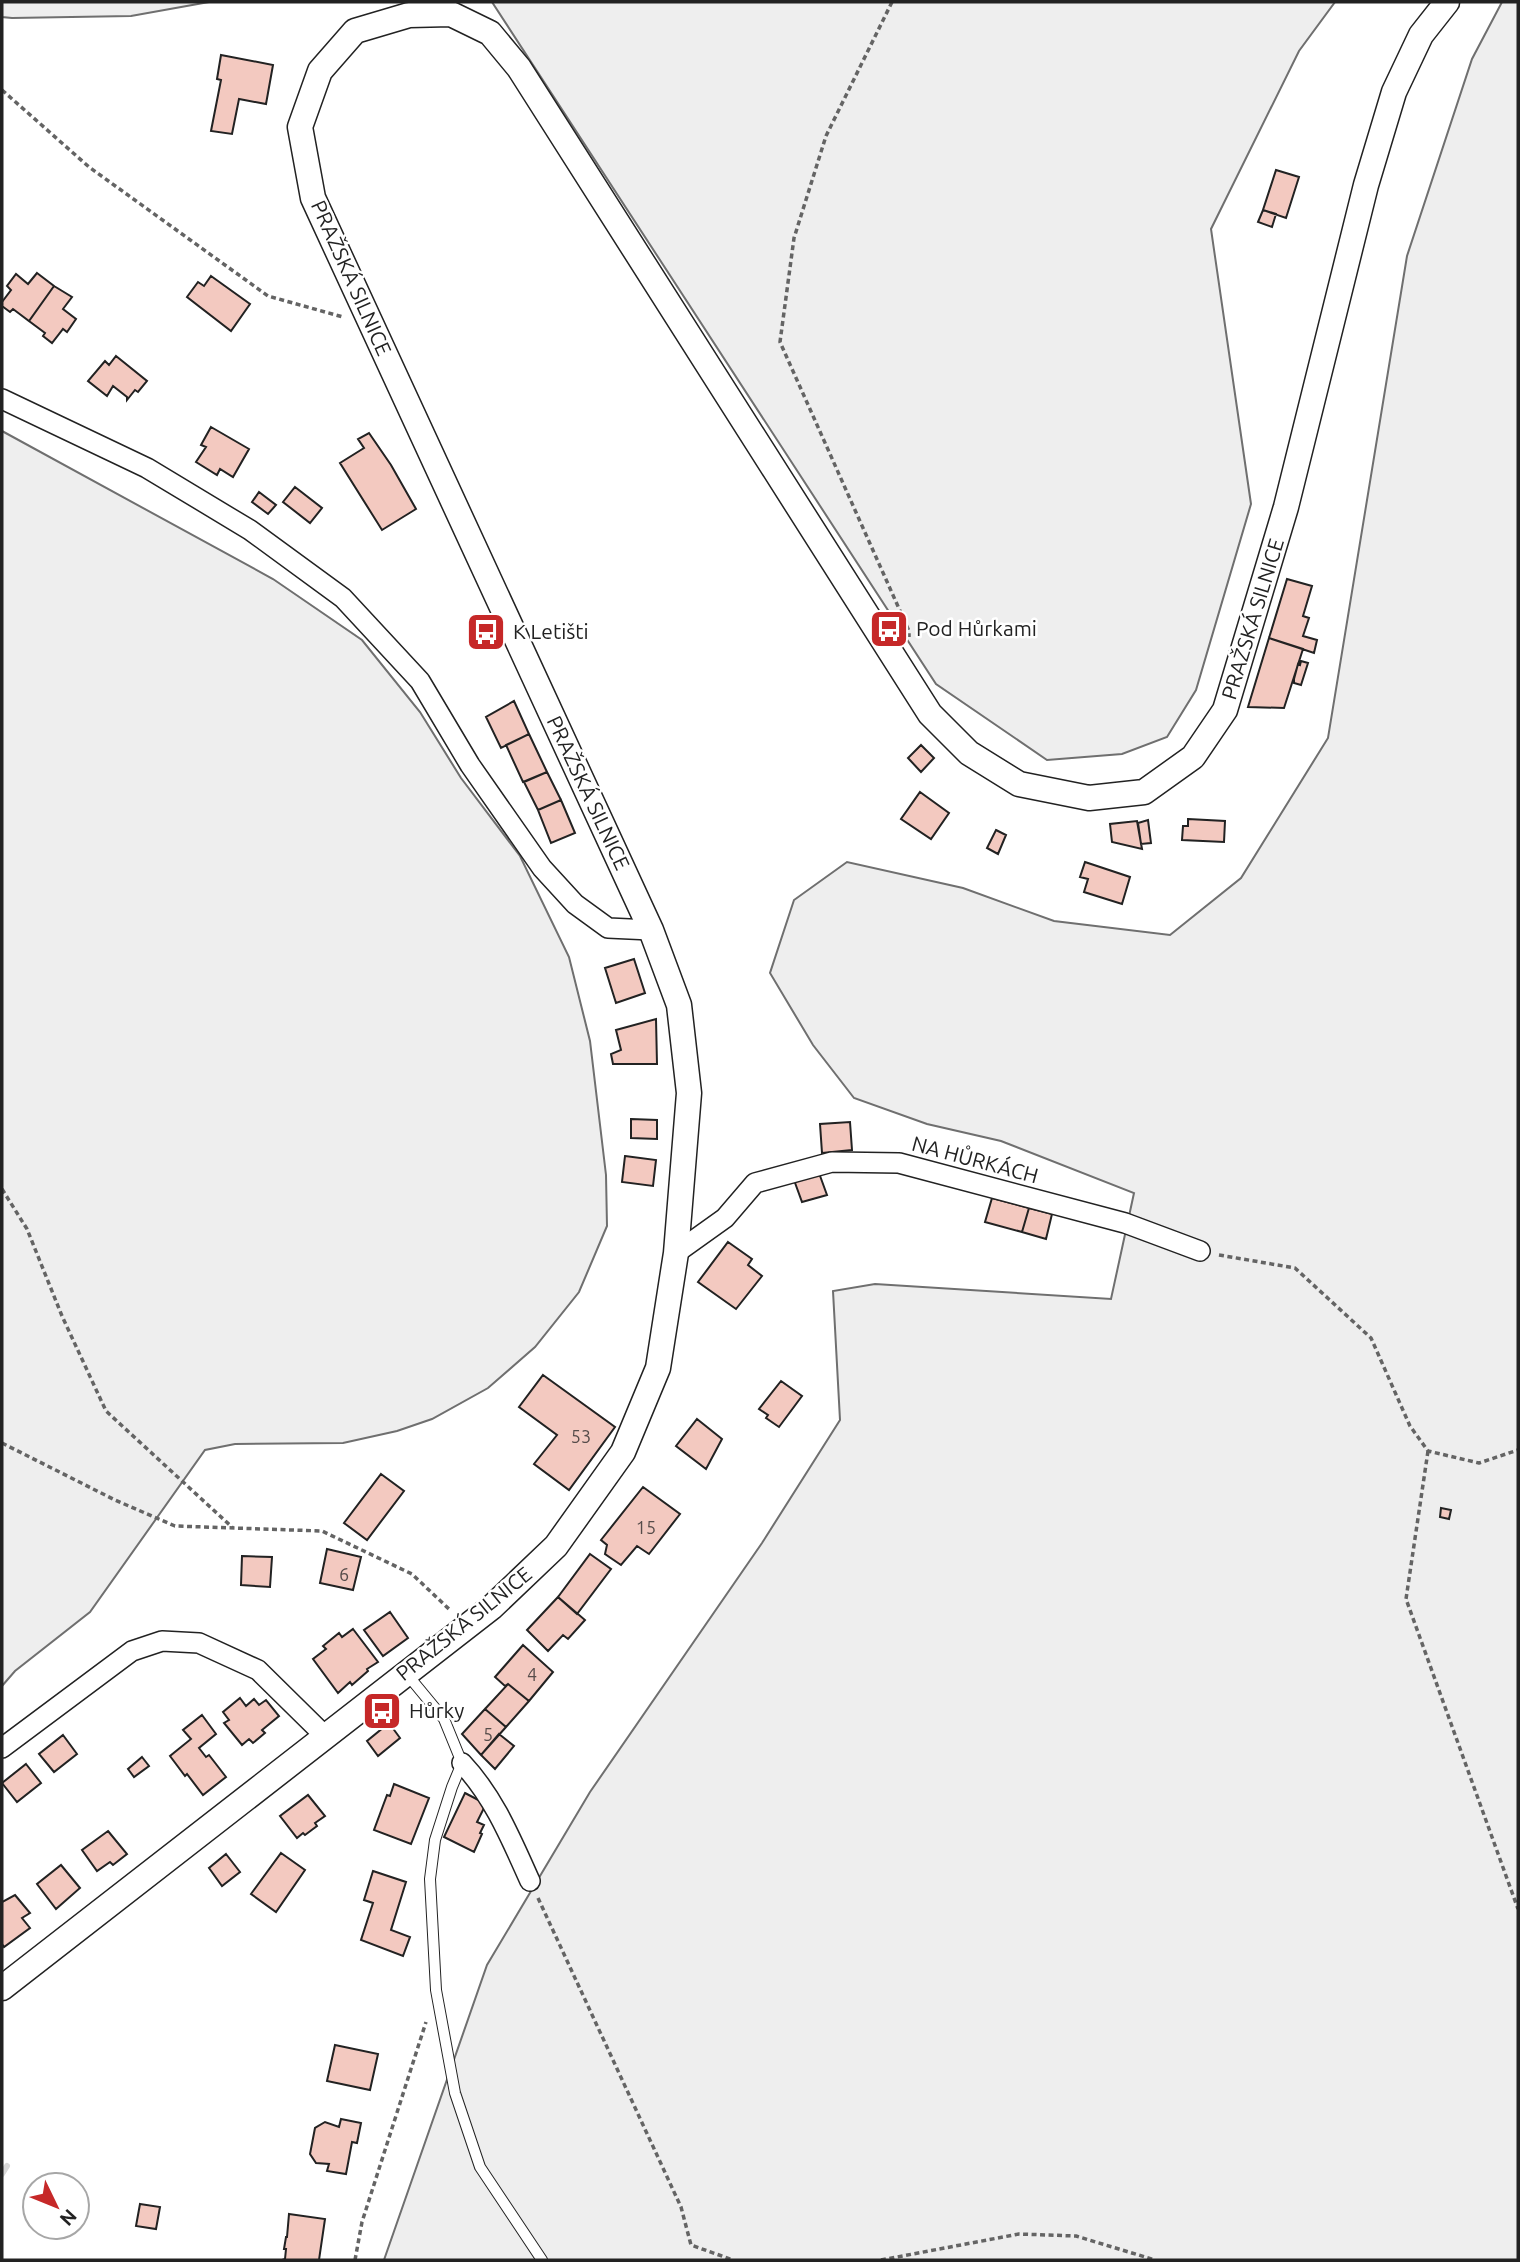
<svg xmlns="http://www.w3.org/2000/svg" width="1520" height="2262" viewBox="0 0 1520 2262" font-family="Ubuntu,sans-serif">
<rect width="100%" height="100%" fill="#fff"/>
<path fill="#eee" stroke="#6f6f6f" stroke-width="2" d="M2,2H209L131,16L12,18L2,17Z
M492,2H1335L1299,51L1211,229L1251,504L1196,690L1167,737L1122,754L1047,760L936,684Z
M1502,2H1518V2260H384L487,1965L590,1792L762,1543L840,1420L833,1291L875,1284L1111,1299L1134,1193L1001,1141L927,1124L854,1098L813,1045L770,973L794,900L847,862L963,888L1054,921L1170,935L1241,878L1328,738L1407,256L1472,59Z
M2,431L273,579L362,640L420,712L461,778L520,856L569,957L590,1041L606,1175L607,1226L579,1292L535,1347L488,1388L432,1419L397,1431L343,1443L235,1444L205,1450L90,1612L15,1671L2,1686Z"/>
<g fill="none" stroke-linecap="round" stroke-linejoin="round">
<path stroke="#d9d9d9" stroke-width="6" d="M2,2174L7,2166"/>
</g>
<path fill="#f3c9c0" stroke="#222" stroke-width="2" d="M221,55L273,65L266,104L239,99L232,134L211,131L221,80L217,79Z
M1276,170L1299,177L1286,218L1263,210Z
M1263,210L1276,214L1272,227L1258,222Z
M37,273L54,286L29,321L13,309L10,312L2,306V302L11,290L7,286L16,274L28,284Z
M211,276L250,304L231,331L187,297L198,282L204,286Z
M54,286L72,297L63,309L76,319L67,332L63,329L52,343L43,336L45,333L29,321Z
M116,356L147,381L138,392L135,390L127,400V397L113,386L107,396L88,381L105,361L109,365Z
M211,427L249,449L233,477L220,469L217,475L196,462L206,447L201,445Z
M369,433L391,465L416,509L382,530L340,463L364,448L358,439Z
M295,487L322,508L310,523L283,502Z
M259,492L276,505L268,514L252,502Z
M1287,579L1312,586L1303,616L1309,618L1303,636L1317,640L1314,653L1269,638Z
M1269,638L1303,649L1284,708L1248,707Z
M1301,661L1308,663L1301,685L1294,683V679L1298,664L1300,665Z
M514,701L529,734L501,748L486,717Z
M529,734L547,772L523,782L506,745Z
M921,745L934,758L921,772L908,758Z
M547,772L561,800L538,810L524,782Z
M920,792L949,813L931,839L901,819Z
M561,800L575,833L551,843L538,810Z
M1188,819L1225,821L1224,842L1182,840L1183,826H1188Z
M1148,820L1151,843L1141,844L1138,823Z
M1137,821L1142,849L1112,842L1110,824Z
M996,830L1006,835L998,854L987,848Z
M1085,862L1130,877L1122,904L1084,892L1088,879L1080,877Z
M634,959L645,993L616,1003L605,968Z
M656,1019L657,1064H613L611,1054L621,1050L616,1030Z
M631,1119L657,1120V1139L631,1138Z
M850,1122L852,1150L822,1153L820,1124Z
M625,1156L656,1160L653,1186L622,1182Z
M819,1173L827,1195L802,1202L794,1180Z
M992,1198L1029,1208L1022,1232L985,1222Z
M1029,1208L1052,1214L1046,1239L1022,1232Z
M728,1242L752,1259L748,1265L762,1276L736,1309L698,1282Z
M543,1375L615,1427L569,1490L534,1464L557,1435L519,1407Z
M781,1381L802,1396L779,1427L766,1418L768,1415L759,1409Z
M697,1419L722,1439L706,1469L676,1446Z
M381,1474L404,1491L367,1540L344,1523Z
M643,1487L680,1514L649,1554L637,1546L621,1565L605,1554L607,1545L601,1540Z
M1441,1508L1451,1510L1449,1519L1440,1517Z
M327,1549L361,1557L353,1590L320,1583Z
M590,1554L611,1569L577,1614L558,1597Z
M242,1556L272,1557L270,1587L241,1585Z
M558,1597L585,1620L568,1639L563,1635L548,1651L527,1630Z
M390,1612L408,1638L383,1656L364,1630Z
M353,1629L378,1662L367,1669L368,1671L352,1685L350,1682L338,1693L313,1659L326,1649L323,1646L339,1633L342,1637Z
M523,1645L553,1672L529,1701L508,1684L505,1686L495,1677Z
M508,1684L529,1701L506,1727L485,1709Z
M240,1698L246,1706L254,1699L259,1705L266,1700L279,1716L262,1730L265,1733L253,1743L249,1739L242,1745L224,1723L229,1720L223,1712Z
M485,1709L506,1727L481,1755L462,1734Z
M202,1715L216,1734L199,1748L206,1757L209,1755L226,1777L203,1795L187,1774L185,1776L170,1756L191,1739L183,1730Z
M389,1723L400,1738L378,1756L367,1741Z
M499,1734L514,1746L495,1769L481,1755Z
M63,1735L77,1754L54,1772L39,1754Z
M142,1757L149,1766L134,1777L128,1769Z
M26,1764L41,1783L17,1802L2,1783Z
M394,1784L429,1798L411,1844L374,1830L387,1795L390,1796Z
M465,1793L486,1804L477,1822L484,1825L480,1833L482,1834L474,1852L444,1837Z
M308,1795L325,1816L315,1823L317,1826L305,1835L303,1833L297,1838L280,1816Z
M108,1831L127,1854L113,1865L110,1862L97,1871L82,1850Z
M281,1853L305,1870L276,1912L251,1894Z
M226,1854L240,1872L222,1886L209,1868Z
M61,1865L80,1888L56,1909L37,1884Z
M373,1871L406,1882L391,1930L410,1937L403,1956L361,1940L373,1903L364,1900Z
M15,1895L30,1913L22,1918L30,1928L4,1947L2,1944V1902Z
M335,2045L378,2054L370,2090L327,2081Z
M341,2119L361,2123L357,2143L352,2142L346,2174L327,2171L329,2164L316,2163L310,2154L315,2128L325,2122L339,2127Z
M140,2204L160,2207L156,2229L136,2226Z
M289,2214L325,2219L319,2260H282L285,2259L286,2249H284L286,2237H287Z"/>
<g fill="none" stroke-linecap="round" stroke-linejoin="round">
<g stroke="#222" stroke-width="12">
<path id="service" d="M406,1673L444,1719L462,1763L452,1787L435,1840L430,1879L436,1990L455,2093L480,2167L542,2260"/>
</g>
<g stroke="#222" stroke-width="22">
<path id="minor" d="M2,399L147,468L250,530L343,598L420,681L470,765L542,868L575,904L608,928L651,930
M676,1253L725,1218L755,1183L832,1162L899,1163L1125,1223L1200,1251
M2,1748L132,1651L162,1641L199,1643L258,1670L325,1736
M462,1763C494,1797 511,1839 530,1881"/>
</g>
<g stroke="#222" stroke-width="27">
<path id="tertiary" d="M2,1988L492,1607L556,1546L623,1452L658,1368L676,1253L689,1093L679,1005L651,930L313,198L300,127L320,71L355,31L409,15L451,14L490,33L519,68L930,714L969,753L1019,784L1089,798L1144,792L1193,757L1225,710L1286,507L1366,185L1394,92L1421,35L1447,2"/>
</g>
<path stroke="#646464" stroke-width="3.5" stroke-dasharray="5 3.5" stroke-linecap="butt" d="M892,2L826,136L794,238L780,342L909,631V637
M2,90L89,167L268,296L343,317
M2,1189L27,1229L62,1316L106,1411L233,1528
M1219,1255L1295,1268L1371,1338L1410,1426L1428,1451L1479,1463L1518,1450
M2,1443L115,1500L175,1526L322,1531L412,1574L450,1610
M1428,1451L1406,1599L1518,1909
M538,1898L681,2207L691,2245L733,2260
M355,2260L362,2222L426,2022
M881,2260L1019,2234L1076,2236L1155,2260"/>
<use href="#service" stroke="#fff" stroke-width="10"/>
<use href="#minor" stroke="#fff" stroke-width="19"/>
<use href="#tertiary" stroke="#fff" stroke-width="24"/>
</g>
<defs>
<g id="bus-square" transform="scale(2.0125)"><rect x="-9" y="-9" width="18" height="18" rx="4" fill="#c62828" stroke="#fff"/><path d="M-5-6H5V4H4V6H2V4H-2V6H-4V4H-5ZM-3.5-4V0h7V-4ZM-3.5 1.2v1.5H-2V1.2ZM2 1.2v1.5H3.5V1.2Z" fill="#fff"/></g>
</defs>
<g fill-rule="evenodd">
<use href="#bus-square" x="889" y="629"/>
<use href="#bus-square" x="486" y="632"/>
<use href="#bus-square" x="382" y="1711"/>
</g>
<g text-anchor="middle" stroke-width="5" stroke-linejoin="round" paint-order="stroke">
<g font-size="18" fill="#564c4a">
<text x="581" y="1443">53</text>
<text x="646" y="1534">15</text>
<text x="344" y="1581">6</text>
<text x="532" y="1681">4</text>
<text x="488" y="1741">5</text>
</g>
<g font-size="21" fill="#222" stroke="#fff">
<text transform="translate(351 278) rotate(66)" y="7">PRAŽSKÁ SILNICE</text>
<text transform="translate(1253 619) rotate(-73)" y="7">PRAŽSKÁ SILNICE</text>
<text transform="translate(588 793) rotate(65)" y="7">PRAŽSKÁ SILNICE</text>
<text transform="translate(975 1160) rotate(15)" y="7">NA HŮRKÁCH</text>
<text transform="translate(464 1624) rotate(-39)" y="7">PRAŽSKÁ SILNICE</text>
</g>
<g font-size="21" fill="#222" stroke="#fff" text-anchor="start">
<text x="916" y="636">Pod Hůrkami</text>
<text x="513" y="639">K Letišti</text>
<text x="409" y="1718">Hůrky</text>
</g>
</g>
<rect width="1520" height="2262" fill="none" stroke="#222222" stroke-width="7"/>
<g transform="translate(56 2206) rotate(133)"><circle r="33" fill="#ffffff" stroke="#a7a7a7" stroke-width="2"/>
<path d="M0-5L12 26L0 18L-12 26Z" fill="#c62828"/>
<text y="-10" font-size="19" font-weight="bold" text-anchor="middle" fill="#222222">N</text>
</g>
</svg>
